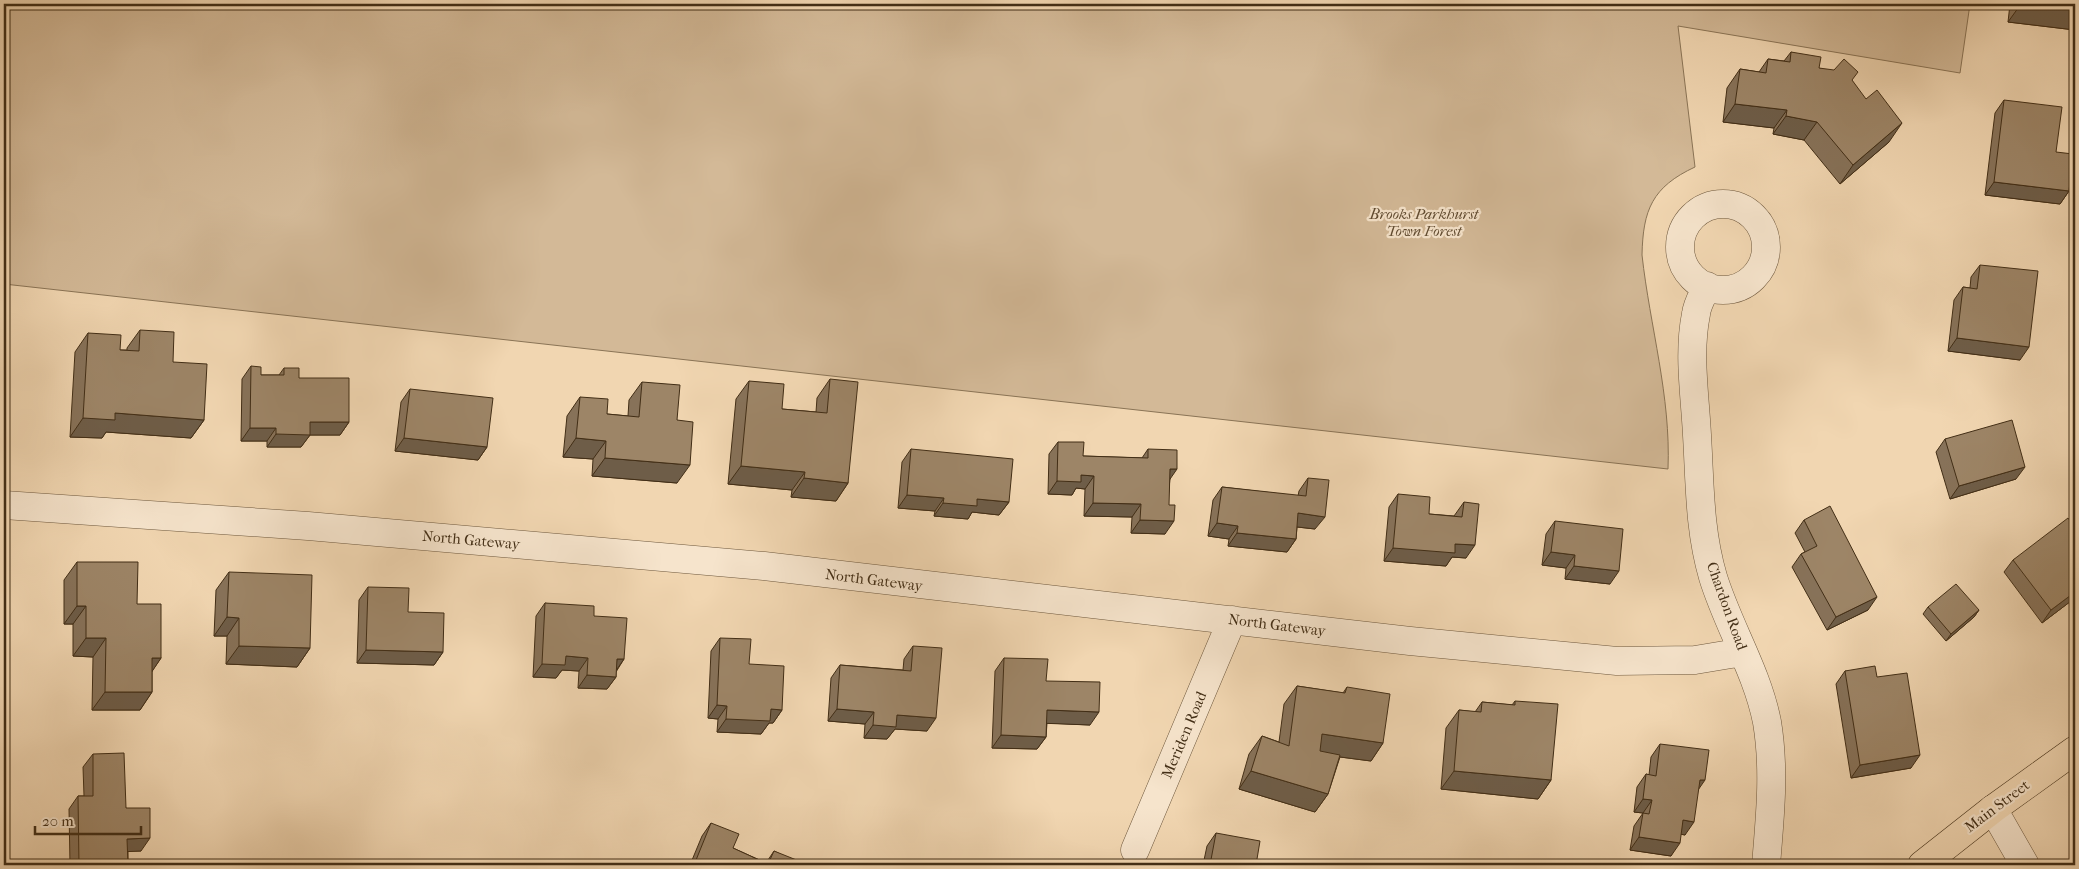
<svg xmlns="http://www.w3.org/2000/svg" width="2079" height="869" viewBox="0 0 2079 869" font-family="'IM FELL French Canon',serif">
<rect width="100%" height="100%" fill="#f1d6b1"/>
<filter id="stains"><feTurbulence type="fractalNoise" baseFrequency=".004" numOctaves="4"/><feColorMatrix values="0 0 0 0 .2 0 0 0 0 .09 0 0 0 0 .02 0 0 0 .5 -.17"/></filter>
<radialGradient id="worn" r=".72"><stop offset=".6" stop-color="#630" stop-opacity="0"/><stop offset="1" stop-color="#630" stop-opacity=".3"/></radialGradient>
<path fill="#d3b997" stroke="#8a7456" d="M4,4H1970L1960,73L1678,26L1695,167C1652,187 1643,210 1642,255C1650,327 1671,396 1668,469L4,284Z"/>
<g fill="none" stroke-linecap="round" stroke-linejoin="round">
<g stroke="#6e583d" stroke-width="29">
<path id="minor" d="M1680 247a43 43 0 1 1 86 0a43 43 0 1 1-86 0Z
M1707,286C1703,295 1697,304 1696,314C1688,354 1695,395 1697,435C1700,484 1699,529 1713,577C1728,626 1757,671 1767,722C1775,770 1770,817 1766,865
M4,505L308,526L764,566L1410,641L1617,661L1695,660L1743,652
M1993,809L2025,865
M1135,850L1232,620"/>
</g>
<g stroke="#422e16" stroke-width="29">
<path id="major" d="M1922,865L1993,809L2075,750"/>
</g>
<use href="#minor" stroke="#f6e4cc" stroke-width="28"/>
<use href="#major" stroke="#f1d6b1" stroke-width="28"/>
</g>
<path fill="#877259" stroke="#422e16" d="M2010,4H2075V30L2008,22Z
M1791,52L1819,68L1852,81L1889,142L1840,184L1804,140L1773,134L1774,128L1723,122L1727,88L1740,69L1759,72L1768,59L1784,61Z
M2004,100L2056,152L2069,191L2060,204L1985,195L1995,113Z
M1980,265L2020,360L1948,351L1954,300L1963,287L1970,288L1971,277Z
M140,330L173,362L204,420L191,438L106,432L102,438L70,437L75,352L88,333L120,350H127V348Z
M251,366L261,375H279L284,368L299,378L349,422L340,435H310L301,447H267V441H241L242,379Z
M830,379L848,483L836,501L791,497L792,490L728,484L736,399L749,381L782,409L816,412L817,398Z
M642,382L677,420V483L592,476L593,459L563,457L567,416L580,397L607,414L628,416L629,400Z
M410,389L487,447L478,460L395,451L401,402Z
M1945,439L2016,479L1950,499L1936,452Z
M1058,442L1083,456L1142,458L1148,449L1170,478L1165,534L1131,533L1132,517L1084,516L1085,489L1076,488L1072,495L1048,494L1049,454Z
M911,449L1009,502L999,515L972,512L968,519L934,516L935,511L898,508L902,462Z
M1308,478L1315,529L1297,527L1296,539L1287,552L1228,546L1229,539L1208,536L1213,500L1222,487L1298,496L1299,491Z
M1398,494L1429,514L1454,516L1464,502L1466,558L1452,557L1446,566L1384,561L1389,507Z
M1804,520L1868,610L1827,630L1792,567L1801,554L1805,552L1795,533Z
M1555,521L1610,584L1565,579L1566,568L1542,565L1546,534Z
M2075,528V598L2042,623L2004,572L2013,560Z
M77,562L137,604L161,658L152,671V692L140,710H92L93,657L73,656V624H64V580Z
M229,572L310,648L297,667L226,664L227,636H214L216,590Z
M368,587L443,652L434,665L357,663L359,600Z
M545,603L594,616L624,659L616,672V677L607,689L578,688L579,671L562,670L556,678L533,677L536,616Z
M1928,607L1979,610L1974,617L1946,641L1923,614Z
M720,638L749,664L782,710L773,723H769L761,734L717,732L718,719L708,718L711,651Z
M913,646L927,731L895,729L887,739L864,738L865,724L828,721L831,678L840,665L903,670L904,659Z
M1004,658L1046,681L1090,725L1047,723L1046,737L1037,749L992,748L995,671Z
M1845,671L1877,677L1911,768L1851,778L1836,684Z
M1297,686L1343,693L1347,687L1383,743L1371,761L1340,757L1328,794L1315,812L1239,789L1249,754L1262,736L1279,742L1284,704Z
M1515,701L1551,780L1538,799L1441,789L1446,728L1459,710L1475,712L1482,702L1512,705Z
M1660,744L1698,790L1685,835L1681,834L1671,856L1630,850L1634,826L1643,813L1634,812L1637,787L1646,774L1649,775L1651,757Z
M93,754L126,808L141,851H128V865H70L69,809L78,796H84L83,767Z
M711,823L733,848L766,863L774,851L803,865H690L702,836Z
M1216,833L1256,865H1203L1207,846Z"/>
<path fill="#6e5d48" stroke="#422e16" d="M2021,4L2075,10V30L2008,22Z
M1735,104L1787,110L1774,128L1723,122Z
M1786,116L1817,122L1804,140L1773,134Z
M1902,123L1889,142L1840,184L1853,165Z
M1994,182L2069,191L2060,204L1985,195Z
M1957,338L2029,347L2020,360L1948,351Z
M115,413L204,420L191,438L106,432L102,438L70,437L83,418Z
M310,422H349L340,435H310L301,447H267L276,434Z
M250,428H276L267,441H241Z
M404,438L487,447L478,460L395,451Z
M576,438L606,441L593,459L563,457Z
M605,458L690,465L677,483L592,476Z
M741,466L805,472L792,490L728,484Z
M2025,467L2016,479L1950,499L1959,486Z
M1170,469H1177L1168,482Z
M1081,475L1094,476L1085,489L1076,488L1072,495L1048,494L1057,481Z
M804,478L848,483L836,501L791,497Z
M907,495L944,498L935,511L898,508Z
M977,499L1009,502L999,515L972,512L968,519L934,516L943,503Z
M1093,503L1141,504L1132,517L1084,516Z
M1298,513L1325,517L1315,529L1289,526Z
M1140,520L1174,521L1165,534L1131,533Z
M1217,523L1238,526L1229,539L1208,536Z
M1237,533L1296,539L1287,552L1228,546Z
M1455,544L1475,545L1466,558L1452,557L1446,566L1384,561L1393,548Z
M1551,552L1575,555L1566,568L1542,565Z
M1574,566L1619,571L1610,584L1565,579Z
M2075,592V598L2042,623L2051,610Z
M1877,597L1868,610L1827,630L1836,617Z
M77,606H86L73,624H64Z
M1979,610L1974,617L1946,641L1951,634Z
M227,617L239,618L227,636H214Z
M86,638H106L93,657L73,656Z
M239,646L310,648L297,667L226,664Z
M366,650L443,652L434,665L357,663Z
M566,656L588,658L579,671L562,670L556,678L533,677L542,664Z
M152,658H161L149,676Z
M617,659H624L615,672Z
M587,675L616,677L607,689L578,688Z
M105,692H152L140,710H92Z
M717,705L727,706L718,719L708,718Z
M771,709L782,710L773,723H769L761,734L717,732L726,719Z
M837,709L874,712L865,724L828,721Z
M1047,710L1099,712L1090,725L1038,723Z
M897,715L936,718L927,731L895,729L887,739L864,738L873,725Z
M1322,734L1383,743L1371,761L1310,753Z
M1001,735L1046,737L1037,749L992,748Z
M1920,755L1911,768L1851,778L1860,765Z
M1251,771L1328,794L1315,812L1239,789Z
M1454,771L1551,780L1538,799L1441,789Z
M1700,780H1705L1696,793Z
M1643,799L1652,800L1643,813L1634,812Z
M1683,820L1694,822L1685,835L1674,833Z
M1639,837L1680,843L1671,856L1630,850Z
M150,838L141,851L118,852L127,839Z"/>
<path fill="#9d8567" stroke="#422e16" d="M2022,4H2075V10Z
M1791,52L1821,57L1819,68L1834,70L1844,59L1858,72L1852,80L1866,99L1877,90L1902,123L1853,165L1817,122L1786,116L1787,110L1735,104L1740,69L1766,73L1768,59L1790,62Z
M2004,100L2062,107L2056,152L2073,154L2069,191L1994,182Z
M1980,265L2038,271L2029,347L1957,338L1963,287L1977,289Z
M140,330L174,332L173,362L207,364L204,420L115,413V420L83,418L88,333L121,335L120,350L139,351Z
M251,366L261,367V375H284V368H299V378H349V422H310V435L276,434V428H250Z
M830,379L858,382L848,483L804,478L805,472L741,466L749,381L784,384L782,409L827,413Z
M642,382L680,385L677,420L693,422L690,465L605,458L606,441L576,438L580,397L608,399L607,414L639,417Z
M410,389L493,398L487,447L404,438Z
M2012,420L2025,467L1959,486L1945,439Z
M1058,442H1084L1083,456L1148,458V449L1177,450V469H1170L1169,505H1175L1174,521L1140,520L1141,504L1093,503L1094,476L1081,475V482L1057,481Z
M911,449L1013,459L1009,502L977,499V506L943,503L944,498L907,495Z
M1308,478L1329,480L1325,517L1298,513L1296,539L1237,533L1238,526L1217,523L1222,487L1306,496Z
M1398,494L1430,497L1429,514L1462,517L1464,502L1479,504L1475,545L1455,544V553L1393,548Z
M1830,506L1877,597L1836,617L1801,554L1817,546L1804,520Z
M2068,518L2075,528V592L2051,610L2013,560Z
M1555,521L1623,529L1619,571L1574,566L1575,555L1551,552Z
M77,562H138L137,604H161V658H152V692H105L106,638H86V606H77Z
M229,572L312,575L310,648L239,646V618L227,617Z
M1956,584L1979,610L1951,634L1928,607Z
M368,587L409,588L408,612L444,613L443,652L366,650Z
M545,603L594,606V616L627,618L624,659H617L616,677L587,675L588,658L566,656L565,665L542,664Z
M720,638L751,639L749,664L784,666L782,710L771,709L770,721L726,719L727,706L717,705Z
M913,646L942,648L936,718L897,715L896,727L873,725L874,712L837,709L840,665L911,671Z
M1004,658L1048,659L1046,681L1100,682L1099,712L1047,710L1046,737L1001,735Z
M1875,666L1877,677L1907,673L1920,755L1860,765L1845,671Z
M1297,686L1345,693L1347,687L1390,694L1383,743L1322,734L1320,751L1340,755L1328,794L1251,771L1262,736L1289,746Z
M1515,701L1558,704L1551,780L1454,771L1459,710L1481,712L1482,702L1515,705Z
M1660,744L1709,750L1705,780H1700L1694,822L1683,820L1680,843L1639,837L1643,813L1649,814L1652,800L1643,799L1646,774L1656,776Z
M124,753L126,808H150V838L127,839L128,865H79L78,796H93V754Z
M711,823L739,834L733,848L768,864L774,851L804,863L803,865H694Z
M1216,833L1260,841L1256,865H1210Z"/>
<g text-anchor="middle" stroke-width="4.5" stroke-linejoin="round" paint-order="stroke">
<g font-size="15" font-style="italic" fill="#5f4a30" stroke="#f6e4cc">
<text x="1424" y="219">Brooks Parkhurst<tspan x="1424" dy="17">Town Forest</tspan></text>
</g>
<g font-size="15" fill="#422e16" stroke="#f6e4cc">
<text transform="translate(471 540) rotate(5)" y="5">North Gateway</text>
<text transform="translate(874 580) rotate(7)" y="5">North Gateway</text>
<text transform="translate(1727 606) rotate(70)" y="5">Chardon Road</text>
<text transform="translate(1277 625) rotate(7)" y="5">North Gateway</text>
<text transform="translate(1184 735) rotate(-67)" y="5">Meriden Road</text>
<text transform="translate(1997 806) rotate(-37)" y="5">Main Street</text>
</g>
</g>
<rect width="2079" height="869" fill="none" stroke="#f1d6b1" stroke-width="20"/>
<rect x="5" y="5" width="2069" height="859" fill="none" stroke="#422e16" stroke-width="2.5"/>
<rect x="10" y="10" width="2059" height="849" fill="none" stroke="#422e16"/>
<path d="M35 826v8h106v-8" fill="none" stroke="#422e16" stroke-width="2.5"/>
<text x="42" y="826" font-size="15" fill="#422e16" stroke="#f6e4cc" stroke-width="4" paint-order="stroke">20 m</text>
<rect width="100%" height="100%" filter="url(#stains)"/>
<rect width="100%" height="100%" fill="url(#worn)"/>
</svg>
